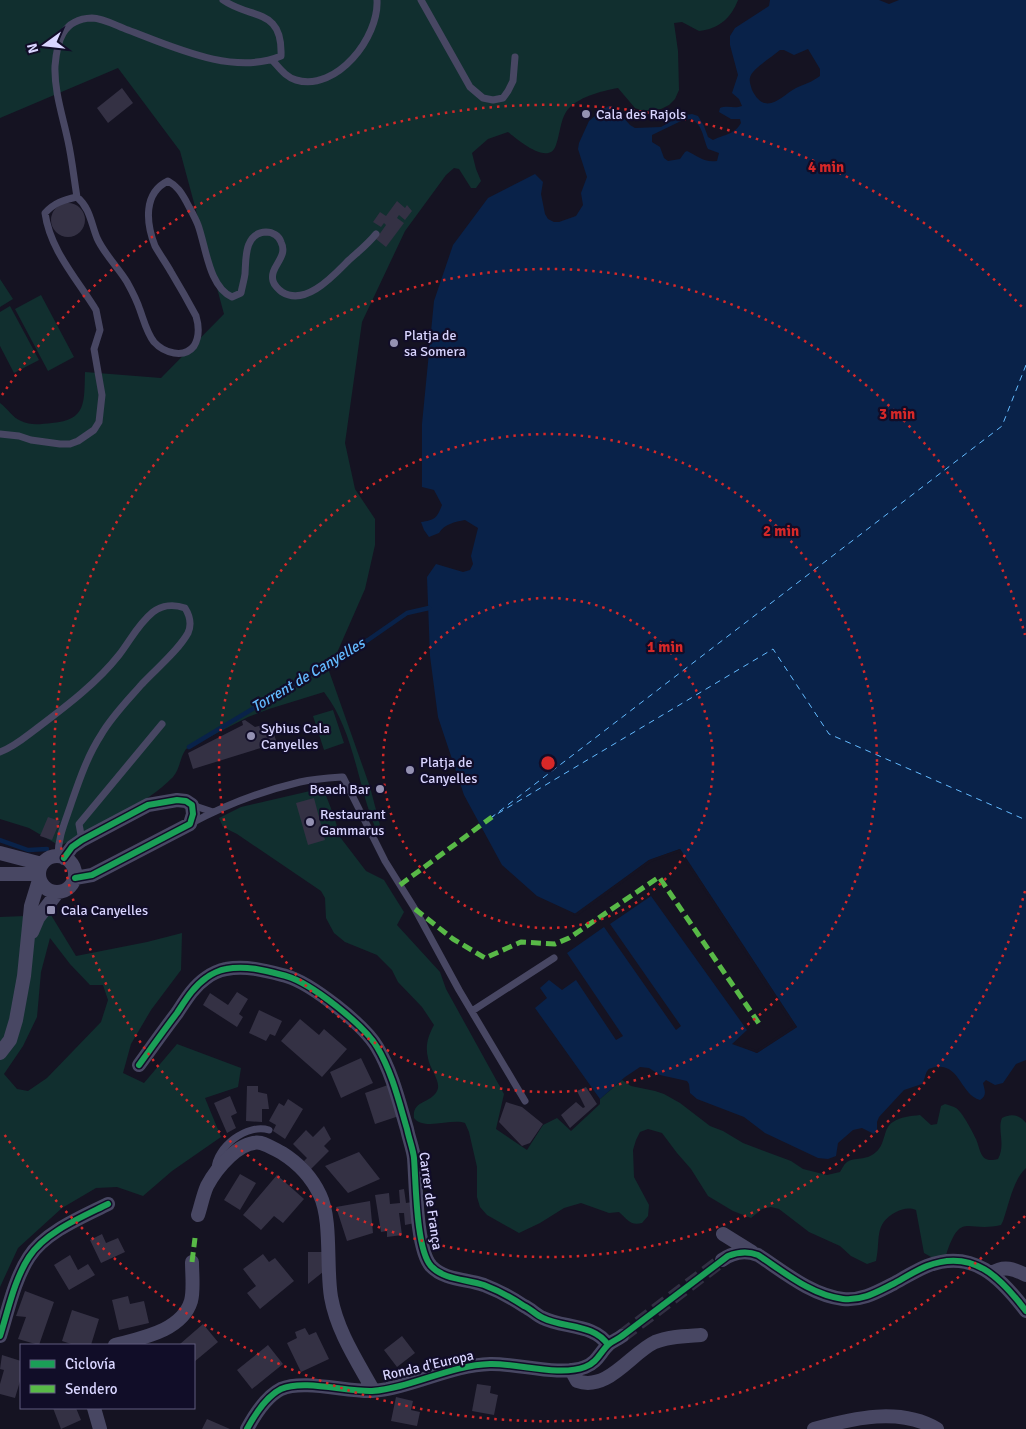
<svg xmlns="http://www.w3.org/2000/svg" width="1026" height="1429" viewBox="0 0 1026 1429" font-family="Signika,sans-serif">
<rect width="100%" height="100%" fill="#151322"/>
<path fill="#112f2f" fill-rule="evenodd" d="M0,0H738C731,18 719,29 699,31L682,22L674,23L678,51L679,90L675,99L669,105L661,109L643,111L635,108L618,88C602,91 576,97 566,112C560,122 560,134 556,145C549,167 517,139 508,132L488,139L472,153L476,169L481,181L476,188H471L459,169L454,168L446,175L405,231L362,322L345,443L355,489L375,519V545L365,589L329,671L370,787L380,825L375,827C357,783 354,731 324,692L269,709L248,717L186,749C180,757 180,769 173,777C145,806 95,827 60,846L29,828L0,819V403C7,408 13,418 21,421C31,426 41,424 52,423C87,420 84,402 85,372L161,378L224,314L180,151L118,68L0,118Z
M0,279L13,299L0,307Z
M41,295L74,357L48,371L15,309Z
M10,306L39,360L14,373L0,346V312Z
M333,710L344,743L324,750L313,716Z
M323,788L334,816L340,837L366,871L384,880L404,912L397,925L440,972L446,989L504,1094L496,1129L527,1150L543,1125L557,1118L571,1131L600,1104V1099L622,1080L631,1086L655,1091L664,1094L680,1103L710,1126L723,1131L743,1143L791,1161L803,1169L827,1175L840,1172C842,1169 844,1164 847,1162C854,1157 867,1161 876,1152C886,1144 883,1127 893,1122C900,1117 911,1116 920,1115L931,1125L937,1124L941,1106L945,1104C948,1105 953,1106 956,1108C963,1113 972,1131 976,1139C981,1151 980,1164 998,1159C1006,1144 997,1130 1002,1118C1012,1113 1019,1115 1026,1123V1168C1013,1180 1009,1204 1003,1221L1001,1225C966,1233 961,1210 946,1255L933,1258L924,1253L916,1210C908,1207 903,1209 896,1212C873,1224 881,1240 876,1261L867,1264L851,1256L840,1246L809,1232L779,1209L771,1207L762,1209L751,1218L733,1211L708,1196L691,1169L677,1153L662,1133L648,1129L640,1132L636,1140L633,1150L634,1177L649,1205L648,1216L642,1223C630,1226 627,1219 619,1212L609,1213L581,1203L564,1208L540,1223L519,1233L487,1215L480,1207L477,1197V1167L469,1132L465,1123C452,1118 424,1131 414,1118C412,1100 430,1104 437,1091C442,1082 429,1068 428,1058C425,1046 428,1036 434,1025L422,1007L398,982L392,970L377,955L345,942L334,933L326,918L325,898L321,891L237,834L223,827L219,818L241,807Z
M51,915L76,956L147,942L182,933L181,970L151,1010L131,1044L123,1073L144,1083L177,1044L241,1068L238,1087L205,1098L221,1137L172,1171L143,1196L117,1187L96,1188L62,1208L18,1248L0,1287V917ZM50,938L70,964L90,985H103L108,1000L101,1022L47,1078L28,1091L17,1089L4,1074L23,1046L37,1017L41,972Z"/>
<path fill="#092249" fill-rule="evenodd" d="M770,0H879L889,4L899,0H1026V1060L1016,1064L1003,1083L995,1085L986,1080L983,1083C985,1091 987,1096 980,1100C960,1094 960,1063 935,1067C933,1068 929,1068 928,1070C925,1073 925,1080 922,1084L904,1090L879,1117L877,1122V1131L874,1134L862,1128L853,1130L838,1143L836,1156L828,1159L818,1158L765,1133L744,1117L697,1099L690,1093L689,1084L687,1081L660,1075L649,1068L640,1067L625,1077L600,1099L535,1008L547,998L540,988L549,980L562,990L576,980L616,1040L623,1036L567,953L604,927L676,1030L681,1026L610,924L651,896L747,1030L732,1044L757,1053L797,1027L680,849L649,860L576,914L537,896L502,865L464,795L438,717L430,656L427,577L436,564L463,572L470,570L473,564L471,556L478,528L465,520C455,522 444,524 439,533L429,537L424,530L421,522C435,520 437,518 442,505L434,490L422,487V424L434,301L453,245L488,198L535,174L543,182L541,194L545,214L548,219L554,222H559L576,216L583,205L581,193L587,177L578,149L579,143L589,121L603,109L609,106L614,107L630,125L635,128L661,127L680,116L692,114L698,116L704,126L708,137L713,140C725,134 734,135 741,123L740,119H731L719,112L720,108C728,105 734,109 742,106L739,99L732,93L738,75L730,45V36L735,28L769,6ZM808,49L820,69V76C812,82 805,84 796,88C782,95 766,118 752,90C751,86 748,80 751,75C755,67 772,57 780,50H784L794,55ZM690,119C703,123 703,139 708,149L719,153L717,161C704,163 698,156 687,151L685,152L680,159L668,161L664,158L660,147L652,142V135L681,121Z"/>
<path fill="#151322" d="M680,849L797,1027L757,1053L743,1047L745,1046L757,1050L793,1026L679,852L651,862L577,916L573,915L649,860Z"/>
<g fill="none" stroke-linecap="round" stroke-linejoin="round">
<path stroke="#092249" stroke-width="4.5" d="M189,747L368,640L407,613L429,608
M0,840L28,850L47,849"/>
<path stroke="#63baff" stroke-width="1" stroke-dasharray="6 5" stroke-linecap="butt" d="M1026,365L1002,426L492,817L773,649L829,734L1026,820"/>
</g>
<path fill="#343144" d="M122,88L133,103L108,123L97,108Z
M397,201L405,208L407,205L412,211L405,220L399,215L397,218L404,223L386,247L376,239L386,225L384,223L381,227L373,222L380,212L386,216Z
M51 220a17 17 0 1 1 34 0a17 17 0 1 1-34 0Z
M245,720L255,727L270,723L277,743L193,769L188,753L243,725L242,721Z
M314,798L325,840L308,845L296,803Z
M48,817L60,821L52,840L40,836Z
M237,992L248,999L239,1014L243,1017L237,1027L203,1005L210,993L228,1005Z
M259,1010L282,1021L275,1036L270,1034L266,1041L249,1033Z
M300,1019L319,1035L324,1029L347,1049L322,1077L281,1041Z
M361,1058L373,1083L341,1098L330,1072Z
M388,1085L399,1116L375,1124L365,1093Z
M247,1086H258V1092L267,1094L269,1109H262V1122L246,1121Z
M586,1087L597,1104L570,1128L561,1115L576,1102L583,1108L585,1107L577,1091Z
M230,1096L237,1113L231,1116L236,1128L227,1133L214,1103Z
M288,1099L303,1109L285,1139L273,1131L276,1125L269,1121L279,1103L284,1106Z
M506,1102L522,1107L543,1124L530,1143L522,1146L499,1122Z
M324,1126L331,1139L324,1146L329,1151L311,1169L304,1161L307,1158L293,1144L306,1130L313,1137Z
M359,1152L380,1179L348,1193L325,1166Z
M240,1174L256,1183L240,1210L224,1200Z
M277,1175L304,1199L283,1223L274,1216L261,1230L243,1215Z
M404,1189L406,1203L412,1202L415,1223L405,1225L404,1213H399L402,1235L387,1237V1231L381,1232L375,1195L389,1193L390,1204L400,1203L399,1190Z
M370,1201L373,1233L347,1241L336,1207Z
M102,1234L106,1243L118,1238L125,1252L101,1263L90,1240Z
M308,1252H323V1272L308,1284Z
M263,1254L269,1262L275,1258L294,1281L260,1309L247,1293L256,1286L243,1269Z
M70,1255L78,1270L88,1264L95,1275L69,1290L54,1265Z
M25,1291L54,1302L39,1345L18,1339L26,1317L16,1316Z
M128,1296L130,1304L144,1301L149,1323L119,1330L112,1300Z
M72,1310L99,1319L91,1345H74L62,1341Z
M203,1324L218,1342L194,1362V1345H181L180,1344Z
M305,1328L309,1335L316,1332L329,1359L301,1372L287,1343L297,1338L295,1332Z
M402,1336L415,1353L397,1367L384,1350Z
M268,1345L283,1364L252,1389L237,1370Z
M2,1355L21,1361V1378L15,1398L0,1394V1384L4,1370L0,1369Z
M477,1384L491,1386L490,1393L498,1395L494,1415L472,1411Z
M396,1397L413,1401L411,1410L420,1412L417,1426L391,1421Z
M53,1408H76L81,1420L61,1429Z
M207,1419L230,1429H202Z"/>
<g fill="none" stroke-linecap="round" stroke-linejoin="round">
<path stroke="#323043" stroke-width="14" stroke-dasharray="14 7" stroke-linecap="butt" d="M622,1336L722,1260"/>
<path stroke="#484763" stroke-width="7" d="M421,0L470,87L483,98L493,100L503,98L508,91L513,81L515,57
M272,60C279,67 285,77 296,80C337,92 379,37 377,0
M77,197C74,179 72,159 68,141C63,117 54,91 55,66C57,42 62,19 92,18C103,18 117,26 128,30C173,47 234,76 281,56C283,7 251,20 223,0
M0,434L19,436L31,440L60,444H70L78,441L94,430L99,422L102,395L94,349L100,330L96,310C77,279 50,250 45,213C54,203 63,200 77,197C90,208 91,223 97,238C104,254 118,267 127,282C132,291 137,301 140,310C144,321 147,333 154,342C164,353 184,359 194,346C200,336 199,326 196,316C188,301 180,287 171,272C166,263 160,255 155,246C146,223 143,193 168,181C177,186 181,192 186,201C190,209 195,217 198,225C206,247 209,287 232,297L241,293C242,287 244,281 245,274C246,259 244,233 266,232C273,232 279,236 281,242C289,258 269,266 273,281C274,285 279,290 282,292C306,307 334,275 349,260C359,251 368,244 376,234
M0,752C14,747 24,738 36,729C65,707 96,684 119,655C130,641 138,624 153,612C162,605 174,604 185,608C190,616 192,624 188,633C178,651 156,669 142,684C128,700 112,716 101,735C88,755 80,778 72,801C66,820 58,836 58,856
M192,805L213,812
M190,824C225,805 262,791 300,782C314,779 329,778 343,777L385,861L415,909L459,990L525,1101
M82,840L79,824L162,724
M472,1011L554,958
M215,1169C216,1147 247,1123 269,1130"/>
<path stroke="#484763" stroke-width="14" d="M0,853L42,864
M39 874a18 18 0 1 1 36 0a18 18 0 1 1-36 0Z
M64,858L72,847L82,840L148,805L177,800L186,801L192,805L193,814L190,824L92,875L75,878
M0,874H38
M32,932L38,918L57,893
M0,1053L10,1040L16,1020L24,976L31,906L39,880
M139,1065C152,1047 164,1030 177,1013C185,1001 193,987 206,978C211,974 220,970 226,969C247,965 267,971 286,976C311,983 364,1025 377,1047C392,1072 399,1102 407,1129C409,1139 413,1149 414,1158C416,1183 416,1249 431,1266C444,1280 466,1279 484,1285C497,1290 512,1298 524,1306C531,1309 536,1315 543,1318C563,1328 595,1324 608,1345
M198,1215C201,1206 203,1195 207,1186C216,1169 240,1139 261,1143C268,1145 276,1150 282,1153C298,1163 312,1178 320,1195C332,1220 326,1267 331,1297C337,1331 357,1361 373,1390
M723,1234L752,1252
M722,1260C733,1252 746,1250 758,1255C784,1272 811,1295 843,1299C862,1301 877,1292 893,1284C904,1278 915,1271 927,1266C973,1248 1001,1278 1026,1311
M992,1273C1004,1265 1014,1269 1026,1275
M0,1336C8,1311 14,1280 29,1257C45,1232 82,1217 108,1204
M115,1345C141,1338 182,1331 191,1301C194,1290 192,1274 192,1262
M571,1370L577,1381C608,1392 631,1353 655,1342C669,1336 686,1336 701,1335
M94,1408L100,1429
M247,1429C254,1416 267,1396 281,1389C304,1379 346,1392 372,1391C411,1388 451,1365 490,1364C518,1363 559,1377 585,1367C598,1362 600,1352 609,1344C613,1341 618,1339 622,1336
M814,1429C853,1418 900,1407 937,1429"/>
<path stroke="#58b947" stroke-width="5" stroke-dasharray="10 5" stroke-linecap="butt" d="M400,885L492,817
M415,909L453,939L485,958L521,942L555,944L569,938L659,877L760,1025
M192,1262L195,1238"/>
<g stroke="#110d28" stroke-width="9">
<path id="cycleway" d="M64,858L72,847L82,840L148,805L177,800L186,801L192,805L193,814L190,824L92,875L75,878
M139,1065C152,1047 164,1030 177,1013C185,1001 193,987 206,978C211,974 220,970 226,969C247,965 267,971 286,976C311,983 364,1025 377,1047C392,1072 399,1102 407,1129C409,1139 413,1149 414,1158C416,1183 416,1249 431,1266C444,1280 466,1279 484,1285C497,1290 512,1298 524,1306C531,1309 536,1315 543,1318C563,1328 595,1324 608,1345
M0,1336C8,1311 14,1280 29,1257C45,1232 82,1217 108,1204
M247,1429C254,1416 267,1396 281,1389C304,1379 346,1392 372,1391C411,1388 451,1365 490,1364C518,1363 559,1377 585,1367C598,1362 600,1352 609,1344C613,1341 618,1339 622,1336L728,1256C738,1252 748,1251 758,1255C784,1272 811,1295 843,1299C862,1301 877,1292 893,1284C904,1278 915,1271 927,1266C973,1248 1001,1278 1026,1311"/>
</g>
<use href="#cycleway" stroke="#1a9f57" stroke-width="6"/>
</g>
<g fill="none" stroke="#d62828" stroke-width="2.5" stroke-dasharray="2.5 5">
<circle cx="548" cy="763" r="165"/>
<circle cx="548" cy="763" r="329"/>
<path d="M1025 891A494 494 0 1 1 1025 635"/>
<path d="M1025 1216A658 658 0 0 1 2 1131M2 395A658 658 0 0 1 1025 310"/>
</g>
<g fill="#9491b2" stroke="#110d28" stroke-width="2">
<circle cx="586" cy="114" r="5"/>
<circle cx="394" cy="343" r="5"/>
<circle cx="251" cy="736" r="5"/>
<circle cx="410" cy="770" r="5"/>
<circle cx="380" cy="789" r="5"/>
<circle cx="310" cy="822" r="5"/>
<rect x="46" y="905" width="10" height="10" rx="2.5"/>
</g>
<g text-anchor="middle" stroke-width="4.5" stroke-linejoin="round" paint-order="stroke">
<g font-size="14" fill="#d9d5ff" stroke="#110d28" text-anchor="start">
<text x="596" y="119">Cala des Rajols</text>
<text x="404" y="340">Platja de<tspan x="404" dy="16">sa Somera</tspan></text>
<text x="261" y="733">Sybius Cala<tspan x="261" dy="16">Canyelles</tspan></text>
<text x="420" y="767">Platja de<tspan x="420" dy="16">Canyelles</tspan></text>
<text x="370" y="794" text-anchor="end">Beach Bar</text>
<text x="320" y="819">Restaurant<tspan x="320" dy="16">Gammarus</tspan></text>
<text x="61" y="915">Cala Canyelles</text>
</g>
<g font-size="14" fill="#d9d5ff" stroke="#110d28">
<text transform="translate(431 1201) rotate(82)" y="5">Carrer de França</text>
<text transform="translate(428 1365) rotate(-13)" y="5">Ronda d'Europa</text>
</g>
<g font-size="15" font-style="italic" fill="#63baff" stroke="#110d28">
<text transform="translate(308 675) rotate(-31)" y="5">Torrent de Canyelles</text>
</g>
</g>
<circle cx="548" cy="763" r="8" fill="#d62828" stroke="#110d28" stroke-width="2.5"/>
<g font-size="15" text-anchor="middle" font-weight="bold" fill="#d62828" stroke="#110d28" stroke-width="4.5" stroke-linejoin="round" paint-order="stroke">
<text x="826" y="172">4 min</text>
<text x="897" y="419">3 min</text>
<text x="781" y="536">2 min</text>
<text x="665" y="652">1 min</text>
</g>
<rect x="20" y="1344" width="175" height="65" fill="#110d28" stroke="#615d7e"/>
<rect x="30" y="1360" width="25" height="8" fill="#1a9f57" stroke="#615d7e"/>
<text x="65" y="1369" font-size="15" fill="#d9d5ff">Ciclovía</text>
<rect x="30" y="1385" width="25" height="8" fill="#58b947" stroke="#615d7e"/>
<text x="65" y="1394" font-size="15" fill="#d9d5ff">Sendero</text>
<g transform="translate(45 45) rotate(255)" stroke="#110d28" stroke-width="4" paint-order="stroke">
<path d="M0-4L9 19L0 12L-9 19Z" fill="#d9d5ff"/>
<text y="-8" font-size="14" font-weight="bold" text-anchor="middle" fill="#d9d5ff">N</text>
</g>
</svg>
